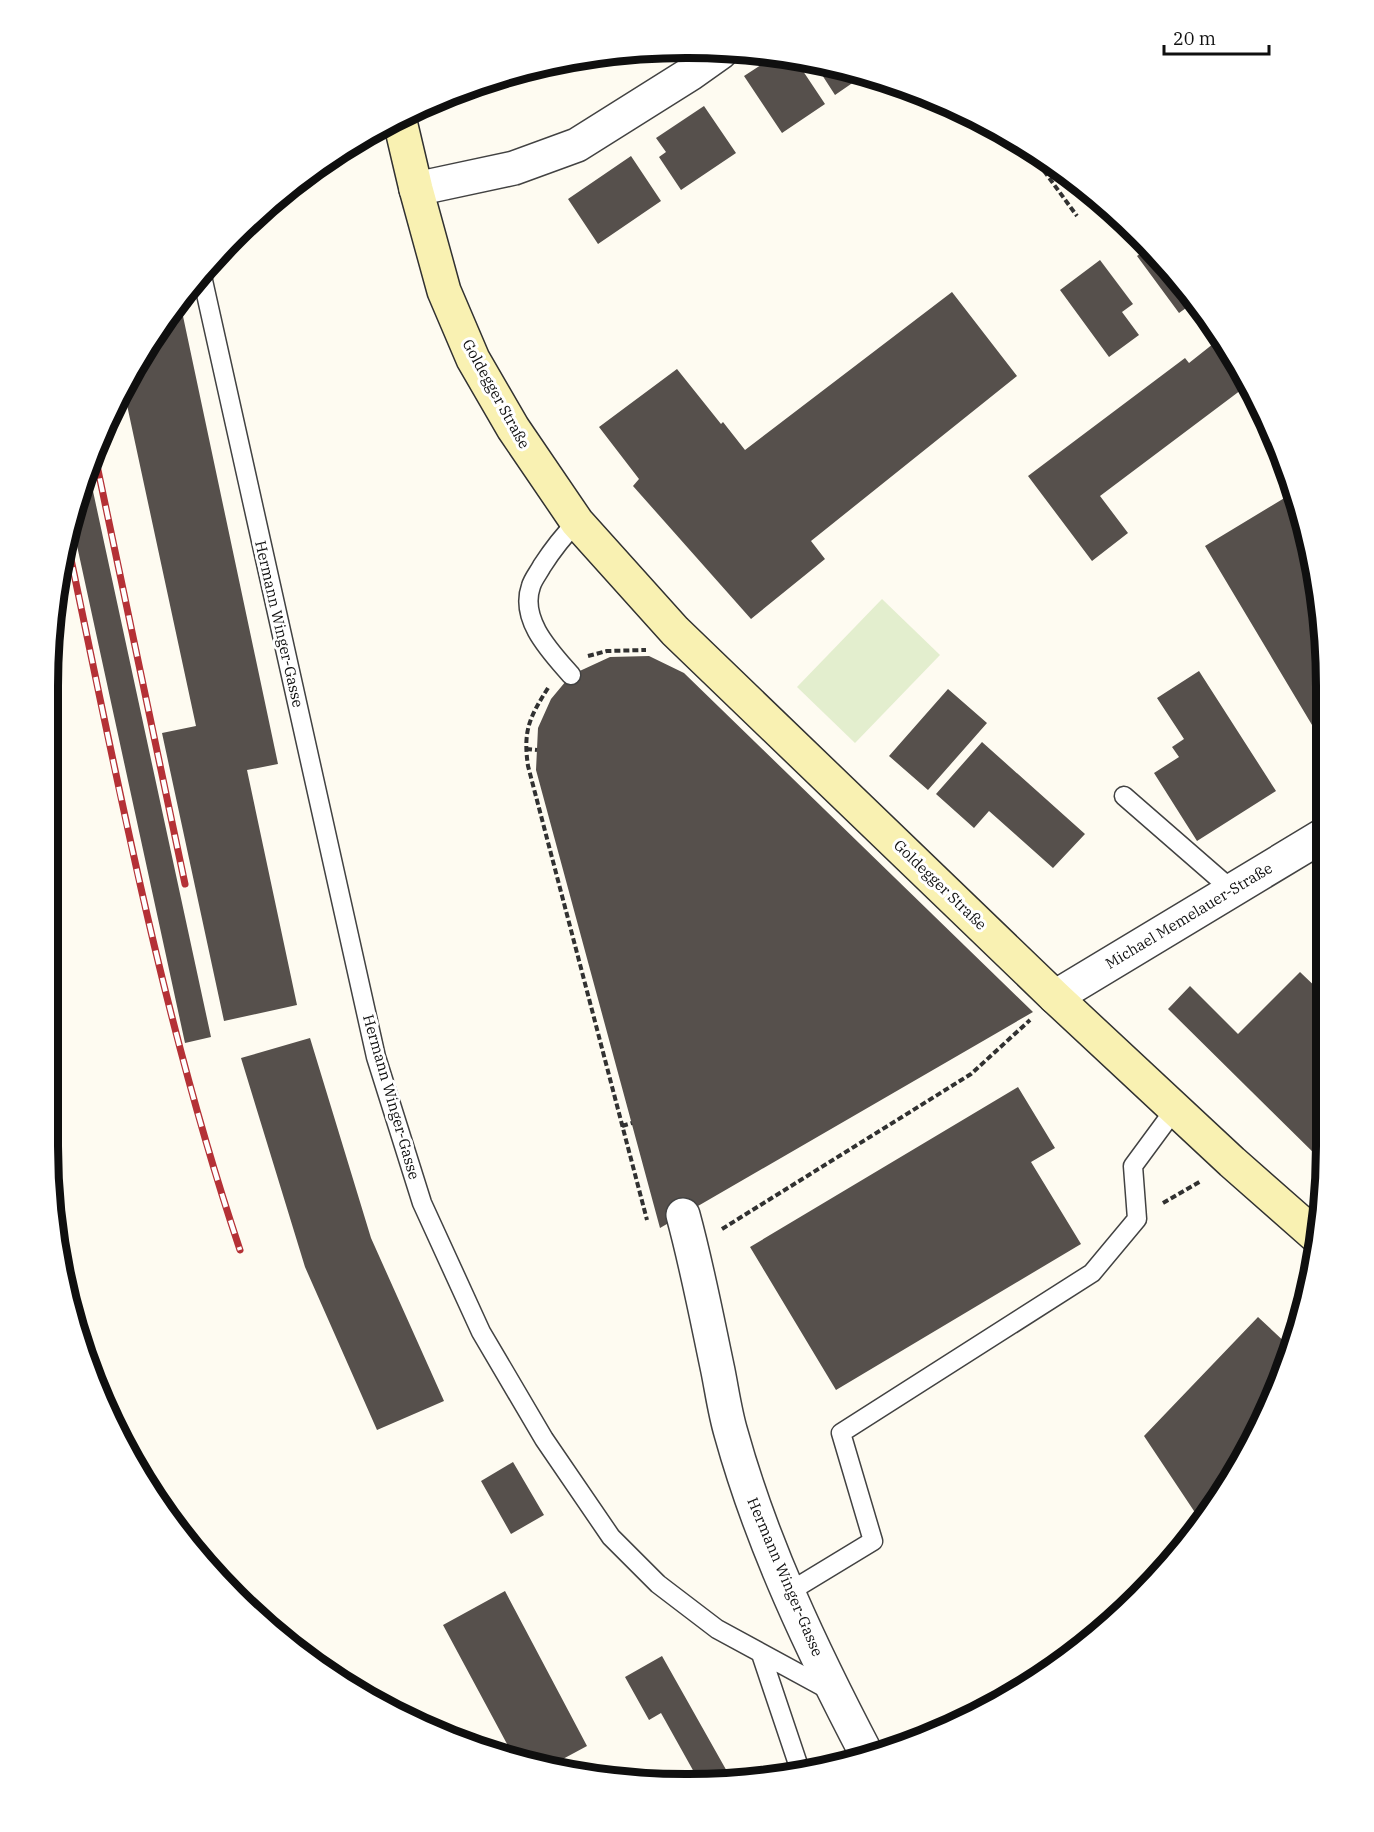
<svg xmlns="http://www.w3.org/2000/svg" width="1374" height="1832" viewBox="0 0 1374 1832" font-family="'IBM Plex Serif',serif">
<rect width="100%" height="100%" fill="#fefbf1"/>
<path fill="#e3eece" d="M882,599L940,655L855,743L797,687Z"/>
<path fill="#56504c" d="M776,55L795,59L825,104L782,133L744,76Z
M815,64L823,66L864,75L835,95Z
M704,106L736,153L681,190L659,157L666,152L656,138Z
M631,156L661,201L598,244L568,199Z
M1148,248L1196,301L1179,313L1137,256Z
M1100,260L1133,304L1122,312L1139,335L1109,357L1060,290Z
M952,292L1017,376L811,541L825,559L751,619L633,486L639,479L599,427L677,369L721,424L723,422L745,450Z
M180,302L278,764L247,770L297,1005L224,1021L162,733L196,726L124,391L156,332Z
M1218,340L1245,387L1100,496L1128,533L1092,561L1028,476L1185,358L1189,363Z
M88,468L211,1037L185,1043L71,518Z
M1291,494L1320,603L1321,740L1205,546Z
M649,656L684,673L1033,1012L660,1228L536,770L538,728L551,699L571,675L610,657Z
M1199,671L1276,791L1197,841L1154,773L1179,757L1172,747L1184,739L1157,698Z
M948,689L987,723L928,790L889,756Z
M982,742L1085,834L1053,868L989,811L974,828L936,794Z
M1300,972L1323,994L1324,1163L1168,1009L1190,986L1238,1034Z
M310,1038L371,1238L444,1401L377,1430L305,1267L241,1058Z
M1018,1087L1055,1148L1031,1162L1081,1244L836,1390L750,1247Z
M1258,1317L1289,1346L1241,1464L1200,1520L1144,1436Z
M513,1462L544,1515L511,1534L481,1481Z
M505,1591L587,1746L548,1767L513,1755L443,1625Z
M662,1656L733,1782L699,1781L661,1713L649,1720L625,1677Z"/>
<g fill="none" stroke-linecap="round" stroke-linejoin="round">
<g stroke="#424242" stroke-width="21">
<path id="lane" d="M202,276L376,1057L422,1203L481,1332L544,1439L611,1537L658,1584L717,1629L831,1691
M571,675C551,652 519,620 531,586C533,579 539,572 542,566C553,549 563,536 577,522
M1124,796L1232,890
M789,1592L873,1541L841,1433L1092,1273L1137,1219L1133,1166L1175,1109
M761,1654L801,1773"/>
</g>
<g stroke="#424242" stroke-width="36">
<path id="street" d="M416,189L514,168L577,145L690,74L721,52
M1055,997L1322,836
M683,1215C697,1266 707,1319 718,1371C722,1391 725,1413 731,1433C762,1545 813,1652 867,1755"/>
</g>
<g stroke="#313131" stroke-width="36">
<path id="secondary" d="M399,117L416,189L444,291L473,359L513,428L577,522L675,631L1055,997L1232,1162L1316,1236"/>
</g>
<path stroke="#313131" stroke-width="4" stroke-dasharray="6 3" stroke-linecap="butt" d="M1028,149L1077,216
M588,656L607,651L646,650
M548,688C529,718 523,731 528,766L647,1220
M526,749L537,750
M622,1126L632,1123
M1163,1203L1201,1181
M722,1229L971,1074L1030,1020"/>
<use href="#lane" stroke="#fff" stroke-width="18"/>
<use href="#street" stroke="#fff" stroke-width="33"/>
<use href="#secondary" stroke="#f9f1b2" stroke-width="33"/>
<g stroke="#b43136" stroke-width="7">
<path id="rail" d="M94,451L185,884
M67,540C117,778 162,1018 240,1250"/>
</g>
<use href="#rail" stroke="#fff" stroke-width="4.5" stroke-dasharray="14" stroke-linecap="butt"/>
</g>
<g text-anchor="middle" stroke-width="6" stroke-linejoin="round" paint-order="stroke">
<g font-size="15" fill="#0f0f0f" stroke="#fff">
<text transform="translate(496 394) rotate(61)" y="5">Goldegger Straße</text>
<text transform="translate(279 624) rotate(77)" y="5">Hermann Winger-Gasse</text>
<text transform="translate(940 885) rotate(44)" y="5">Goldegger Straße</text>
<text transform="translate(1189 916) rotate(-31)" y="5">Michael Memelauer-Straße</text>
<text transform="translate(391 1097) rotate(74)" y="5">Hermann Winger-Gasse</text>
<text transform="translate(785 1577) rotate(67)" y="5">Hermann Winger-Gasse</text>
</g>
</g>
<path d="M0 0H1374V1832H0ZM686 58H688A628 628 0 0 1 1316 686V1146A628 628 0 0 1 688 1774H686A628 628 0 0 1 58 1146V686A628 628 0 0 1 686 58Z" fill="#fff" fill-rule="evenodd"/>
<path fill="none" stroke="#0f0f0f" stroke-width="8" d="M686 58H688A628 628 0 0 1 1316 686V1146A628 628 0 0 1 688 1774H686A628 628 0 0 1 58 1146V686A628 628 0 0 1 686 58Z"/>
<path d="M1164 45v9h105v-9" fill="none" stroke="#0f0f0f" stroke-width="3"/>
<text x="1173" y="45" font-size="18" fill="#0f0f0f" stroke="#ffffff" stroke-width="4.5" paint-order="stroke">20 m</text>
</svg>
